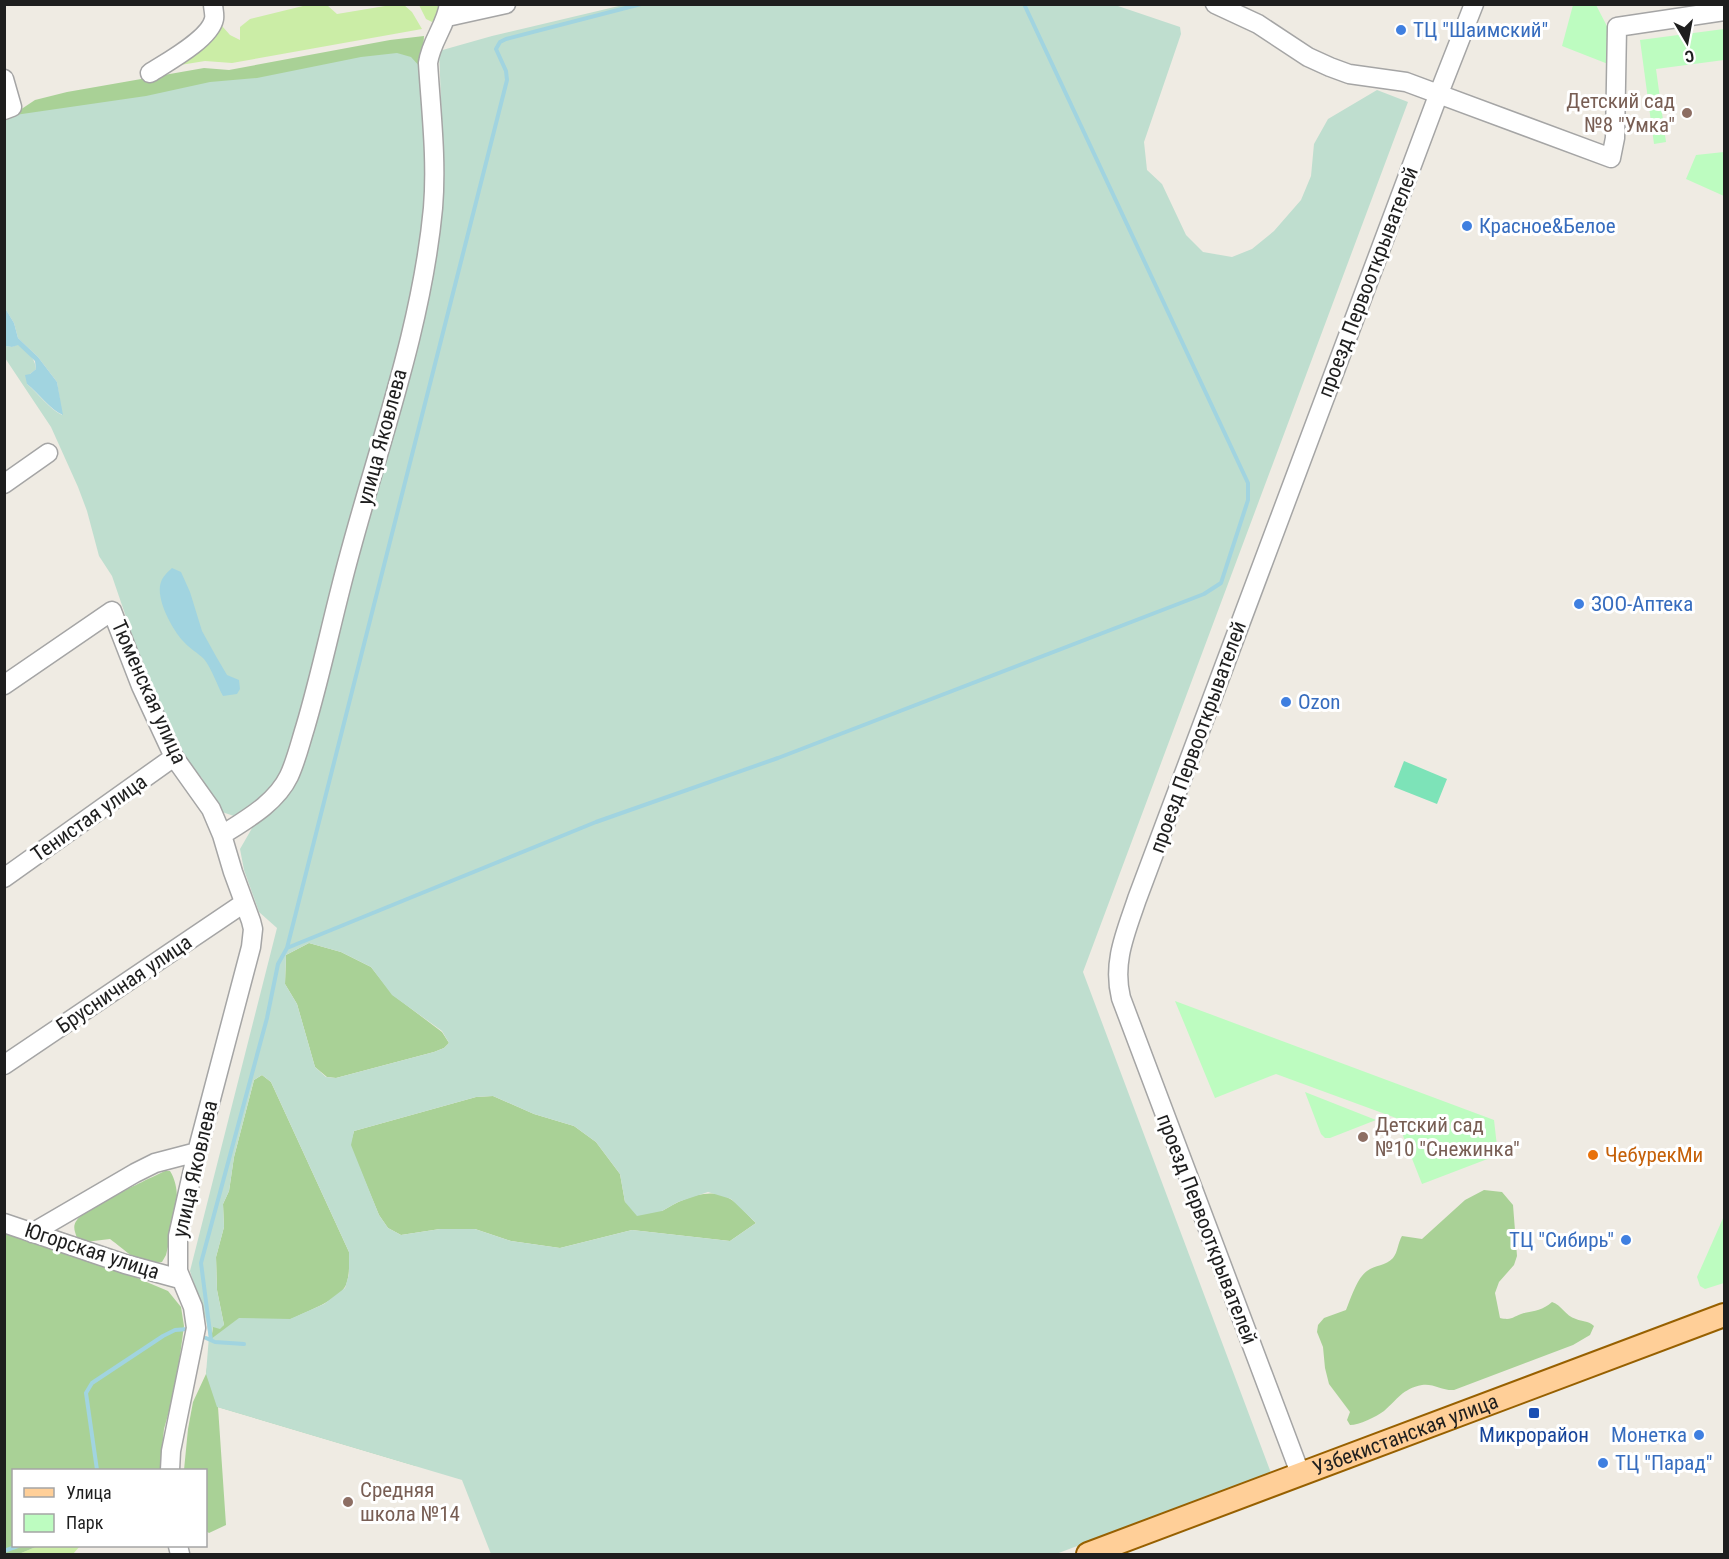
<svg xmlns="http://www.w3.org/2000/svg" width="1729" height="1559" viewBox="0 0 1729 1559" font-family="'Roboto Condensed',sans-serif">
<rect width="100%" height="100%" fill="#efebe3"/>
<path fill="#cbeda6" d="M307,5H327L337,14L391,5H404L412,12L422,29L232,63L205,61L174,66L212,28L222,26L230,35L240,40V27L250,19Z
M419,5H441L439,16L432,22L426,19Z
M38,1546H80L73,1554H19Z"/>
<path fill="#a9d196" d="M424,36L422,69L5,120L35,100L67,92L204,68L229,70L390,40Z
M309,943L341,952L371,967L393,995L442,1032L449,1043L444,1048L434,1052L336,1078L327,1077L315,1067L297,1004L285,984L286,955Z
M262,1075L271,1082L349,1252C349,1264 350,1274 346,1285C339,1300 306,1312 291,1319L416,1466L218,1407L226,1525L209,1533L206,1531V1470H184L188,1429L193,1402L206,1374L213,1327L224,1325L217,1290L216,1257L224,1227L223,1204L229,1191L234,1157L254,1080Z
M493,1096L534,1114L574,1126L596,1142L620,1174L625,1202L662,1211C682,1199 710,1185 732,1200C741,1206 748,1216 756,1223L730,1241L632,1230L560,1248L511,1241L475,1229H440L401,1235L388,1228L379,1215L350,1145L354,1131L476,1097Z
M165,1171H170C185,1195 172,1229 166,1255L162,1262C138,1266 128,1252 110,1239L85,1242L77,1238C75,1232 72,1226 77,1220C86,1208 148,1179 165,1171Z
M1484,1190L1502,1192L1513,1205L1517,1256L1514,1265L1499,1282L1495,1293L1500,1318C1513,1321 1513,1316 1524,1313C1535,1311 1543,1310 1552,1302C1562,1305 1565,1316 1576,1319C1583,1322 1587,1320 1594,1326L1590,1335L1573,1345L1454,1390C1443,1391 1433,1383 1422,1385C1402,1389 1398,1399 1384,1411C1376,1417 1359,1425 1350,1425L1347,1420L1350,1412L1329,1384L1325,1368L1323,1347L1317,1332L1318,1325L1324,1318L1346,1310C1351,1298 1357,1278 1367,1271C1375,1265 1386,1266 1393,1258C1398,1252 1398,1242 1402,1236L1422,1239L1465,1200Z
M5,1232L99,1262L168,1291L181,1307L184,1326L176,1386L164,1429L160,1470H14V1546H38L19,1554H5Z"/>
<path fill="#bfdecf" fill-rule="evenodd" d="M623,5H1115L1180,27L1181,34L1144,142L1147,170L1162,184L1186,235L1203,252L1232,257L1252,249L1274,231L1301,200L1311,176L1314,144L1328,119L1377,90L1408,102L1083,972L1271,1473L1056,1554H491L462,1480L217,1407L206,1374L209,1336L206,1320L190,1271L277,928L259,912L244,870L240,849L255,823L277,800L442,205L444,172L439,51L492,36ZM309,943L341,952L371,967L392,995L442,1031L449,1043L444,1048L434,1052L336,1078L326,1077L315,1067L297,1004L285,984L286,955ZM262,1075L271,1082L349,1252V1274L345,1288L324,1304L290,1319L239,1318L211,1339L213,1327L220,1329L224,1325L217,1290L216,1257L224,1227L223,1204L229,1191L234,1157L254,1080ZM493,1096L534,1114L574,1126L596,1142L620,1174L625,1202L637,1216L662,1211L678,1202L708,1192L731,1199L756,1223L730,1241L632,1230L560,1248L511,1241L475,1229H440L401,1235L388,1228L379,1215L351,1145L354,1131L476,1097Z
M397,53L411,57L422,69L428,202L415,290L286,772L265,794L237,817L222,812L213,801L202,778L191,768L176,739L150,687L112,576L99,556L87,511L78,487L51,427L5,358V346L12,347L18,344C27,352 35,357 36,369L30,374L27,384C38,393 50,410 62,415L57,382L38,357L18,338L14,323L5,308V120L15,115L146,96L210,82L257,78L361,57Z"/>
<path fill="#bdfcc0" d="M1573,5H1596L1609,30L1608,64L1562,46Z
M1724,29V60L1656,69L1666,142L1654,144L1640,40Z
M1724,152V196L1686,179L1696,155Z
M1175,1001L1494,1120L1498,1155L1422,1184L1396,1118L1276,1074L1215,1098Z
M1305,1092L1376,1120L1330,1138H1325L1321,1134Z
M1724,1216V1283L1705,1289L1700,1286L1697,1277Z"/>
<path fill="#7de3b8" d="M1404,761L1447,779L1437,804L1394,787Z"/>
<path fill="#a1d4e0" d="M5,308L14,323L18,338L38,357L57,382L63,415C50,410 39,393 27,384L25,375L30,374L36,369L35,361L18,345L12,347L5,346Z
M172,568L181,572L190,592L202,631L217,658L227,675L239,680L240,689L237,694L223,696C217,685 212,669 204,659C198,653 189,648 183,641C172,629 155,598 161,582C163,576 168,572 172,568Z"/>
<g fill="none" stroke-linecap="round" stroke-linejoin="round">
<path stroke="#a1d4e0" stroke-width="4" d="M287,948L596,822L778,758L1204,594L1221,583L1248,500V483L1024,4
M206,1338L215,1342L244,1344
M211,1340L201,1263L267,1018L278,964L287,948L507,80L506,71L496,49L500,42L506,39L641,4
M97,1470L86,1393L92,1383L163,1336L175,1330L188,1329
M4,1551L18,1546"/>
<g stroke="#a5a5a5" stroke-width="21">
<path id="minor" d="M1215,4L1258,24L1308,57L1330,67L1349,74L1406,82L1611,158L1615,138L1617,27L1724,11
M447,17L506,4
M150,73C167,62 210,39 214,19C215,15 213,8 213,4
M4,79L12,107L4,110
M4,484L48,453
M4,685L112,611L141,686L174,757L211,809L222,835L233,872L251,921L253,929L251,947L197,1152L178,1236V1271L193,1307L196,1328L171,1451L170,1470
M222,835C247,819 276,803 289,776C296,761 300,744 305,728C319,681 329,634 341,587C372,462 421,337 433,208C437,160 431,111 428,63C431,41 446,26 449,4
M4,878L174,757
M4,1065L244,903
M4,1223L125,1264L180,1279
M32,1233L135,1173L155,1163L197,1152
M1300,1473L1121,998C1112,962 1126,932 1137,899L1439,93L1474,4
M178,1546L180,1554"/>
</g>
<g stroke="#976000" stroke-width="26">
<g id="major">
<path id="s1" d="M1088,1554L1724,1315"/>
</g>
</g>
<use href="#minor" stroke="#fff" stroke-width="18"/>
<use href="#major" stroke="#ffcf98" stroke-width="22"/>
</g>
<g fill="#3f7fe0" stroke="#fff" stroke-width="2">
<circle cx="1401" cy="30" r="6"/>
<circle cx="1467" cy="226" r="6"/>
<circle cx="1579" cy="604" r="6"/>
<circle cx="1286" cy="702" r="6"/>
<circle cx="1626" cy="1240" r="6"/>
<circle cx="1699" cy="1435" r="6"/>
<circle cx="1603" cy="1463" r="6"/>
</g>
<g fill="#8d6e63" stroke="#fff" stroke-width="2">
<circle cx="1687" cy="113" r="6"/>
<circle cx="1363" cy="1137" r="6"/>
<circle cx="348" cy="1502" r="6"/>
</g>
<circle fill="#e8710a" stroke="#fff" stroke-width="2" cx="1593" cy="1155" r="6"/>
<rect fill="#1a4fb4" stroke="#fff" stroke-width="2" x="1528" y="1407" width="12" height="12" rx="3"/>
<g text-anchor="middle" stroke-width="6" stroke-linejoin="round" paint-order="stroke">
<g font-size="21" fill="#366cbe" stroke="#fff" text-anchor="start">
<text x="1413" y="37">ТЦ "Шаимский"</text>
<text x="1479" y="233">Красное&amp;Белое</text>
<text x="1591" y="611">ЗОО-Аптека</text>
<text x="1298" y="709">Ozon</text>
<text x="1614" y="1247" text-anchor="end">ТЦ "Сибирь"</text>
<text x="1687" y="1442" text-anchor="end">Монетка</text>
<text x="1615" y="1470">ТЦ "Парад"</text>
</g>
<g font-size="21" fill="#785e54" stroke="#fff" text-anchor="start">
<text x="1675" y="108" text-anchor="end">Детский сад<tspan x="1675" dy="24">№8 "Умка"</tspan></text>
<text x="1375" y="1132">Детский сад<tspan x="1375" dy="24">№10 "Снежинка"</tspan></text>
<text x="360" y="1497">Средняя<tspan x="360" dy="24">школа №14</tspan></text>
</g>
<g font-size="21" fill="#1e1e1e" stroke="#fff">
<text transform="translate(1368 282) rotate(-69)" y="7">проезд Первооткрывателей</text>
<text transform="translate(382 437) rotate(-75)" y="7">улица Яковлева</text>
<text transform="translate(149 692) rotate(66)" y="7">Тюменская улица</text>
<text transform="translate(1198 737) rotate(-70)" y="7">проезд Первооткрывателей</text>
<text transform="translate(89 818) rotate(-35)" y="7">Тенистая улица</text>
<text transform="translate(124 984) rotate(-34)" y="7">Брусничная улица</text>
<text transform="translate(195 1169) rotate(-77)" y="7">улица Яковлева</text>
<text transform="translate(1207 1229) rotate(69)" y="7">проезд Первооткрывателей</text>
<text transform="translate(92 1251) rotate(18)" y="7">Югорская улица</text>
<text dy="7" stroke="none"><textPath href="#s1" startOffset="339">Узбекистанская улица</textPath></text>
</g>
<g font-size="21" fill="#c56008" stroke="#fff" text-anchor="start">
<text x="1605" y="1162">ЧебурекМи</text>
</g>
<g font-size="21" fill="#164399" stroke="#fff">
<text x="1534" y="1442">Микрорайон</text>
</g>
</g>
<rect width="1729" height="1559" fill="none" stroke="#1e1e1e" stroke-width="12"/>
<rect x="12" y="1469" width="195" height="78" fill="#ffffff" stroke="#a5a5a5" stroke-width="1.5"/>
<rect x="24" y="1488" width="30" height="9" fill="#ffcf98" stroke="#a5a5a5" stroke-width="1.5"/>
<text x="66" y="1499" font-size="18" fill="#1e1e1e">Улица</text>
<rect x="24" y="1514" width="30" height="18" fill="#bdfcc0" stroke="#a5a5a5" stroke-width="1.5"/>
<text x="66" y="1529" font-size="18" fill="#1e1e1e">Парк</text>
<g transform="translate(1687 42) rotate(170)" stroke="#ffffff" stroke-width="4.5" paint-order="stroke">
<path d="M0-4.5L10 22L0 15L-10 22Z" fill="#1e1e1e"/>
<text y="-9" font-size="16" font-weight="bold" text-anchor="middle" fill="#1e1e1e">С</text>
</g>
</svg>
